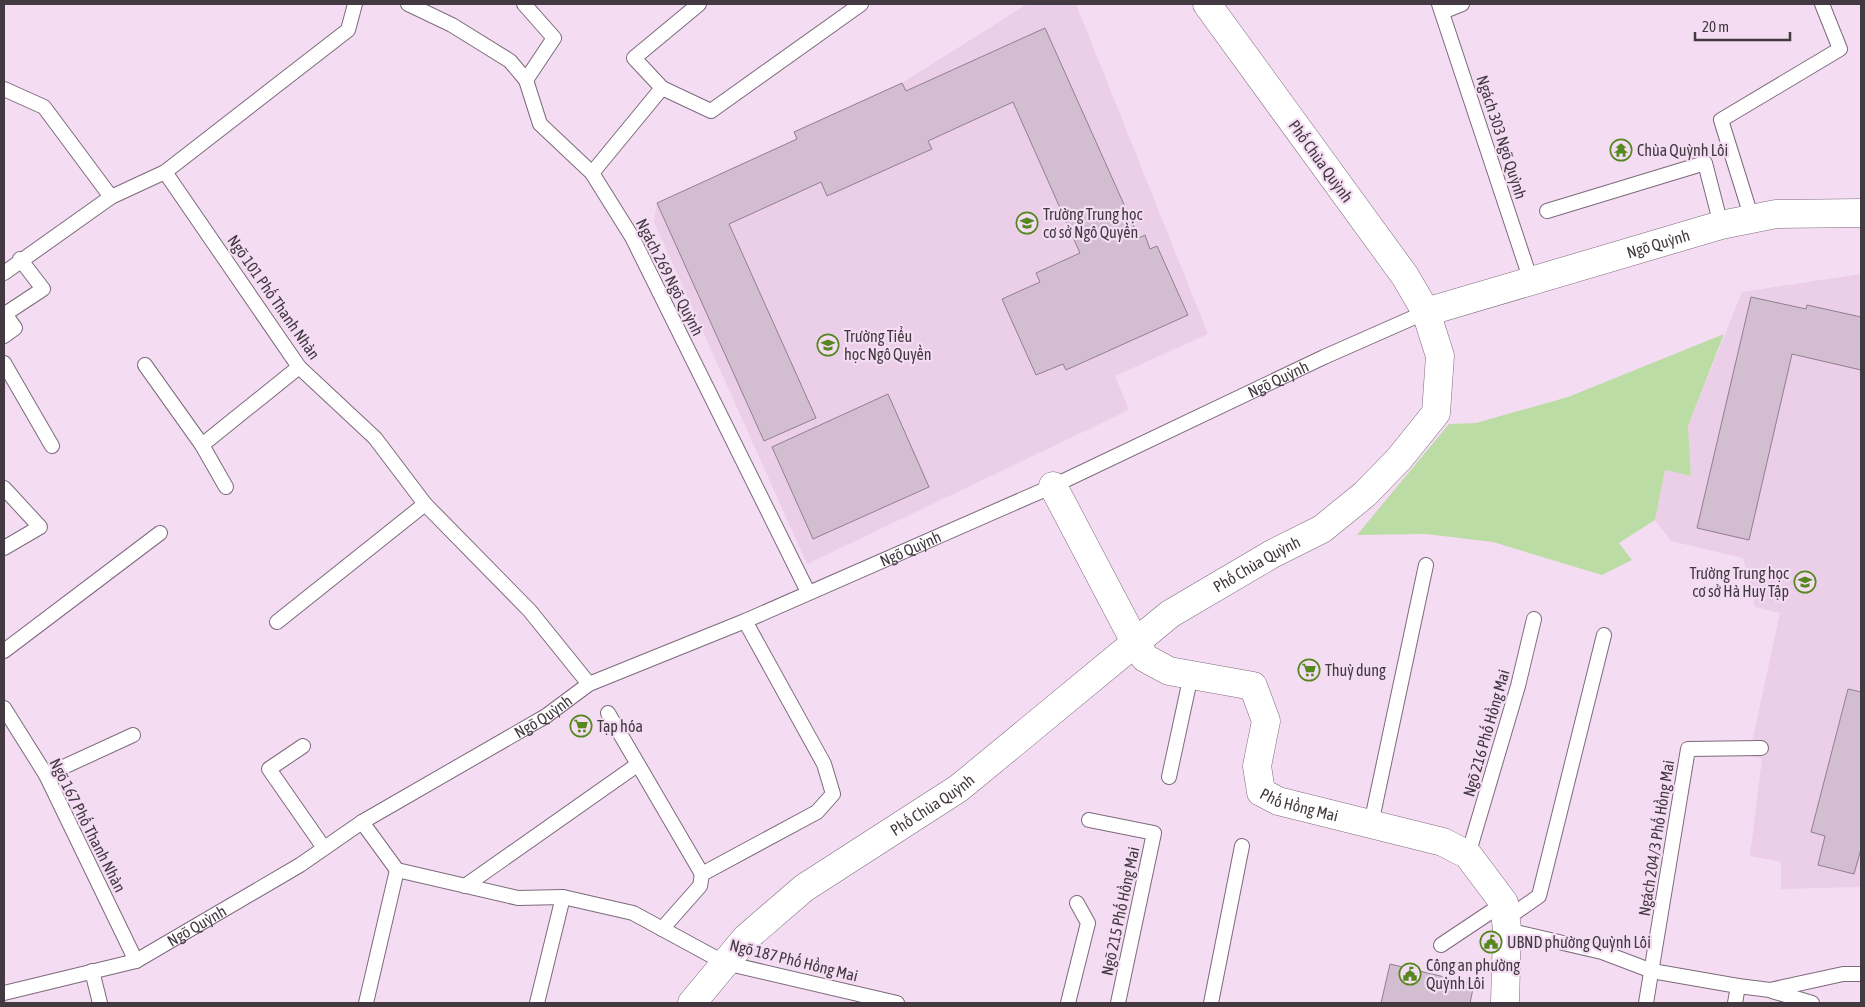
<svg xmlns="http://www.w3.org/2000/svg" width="1865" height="1007" viewBox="0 0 1865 1007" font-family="'Asap Condensed',sans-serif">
<rect width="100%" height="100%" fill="#f4ddf2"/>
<path fill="#ebcee8" d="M1027,4H1076L1208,334L1115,376L1129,410L807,564L654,222L657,203L797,139L794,132L902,83Z
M1861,274V887L1781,889V862L1750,856L1762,759L1749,756L1780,613L1755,607L1743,558L1671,541L1655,520L1665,470L1691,476L1688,426L1742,292Z"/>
<path fill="#bcdca5" d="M1724,334L1688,426L1691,476L1665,470L1655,520L1619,543L1632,560L1602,575L1493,542L1426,534L1357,535L1449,424L1476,423L1568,397Z"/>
<path fill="#d3bed1" stroke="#927e91" d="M1045,28L1139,238L1145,235L1150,249L1157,246L1188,315L1066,370L1063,364L1036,375L1002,299L1040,282L1036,273L1080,253L1013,102L928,141L932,149L827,196L821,182L729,224L816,418L764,441L657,203L797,139L794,132L902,83L906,91Z
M1751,297L1806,309L1807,305L1861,317V370L1792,354L1749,540L1697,528Z
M888,394L929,487L813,539L772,447Z
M1848,689L1861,692V849L1854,874L1818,865L1825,836L1811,832Z
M1390,964L1474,984L1470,1003H1381Z"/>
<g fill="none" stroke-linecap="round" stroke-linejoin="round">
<g stroke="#7d6a7c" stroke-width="16">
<g id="service">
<path d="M408,4L452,25L510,61L526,80"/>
<path d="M524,4L554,38L526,80L540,124L592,173L632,237L808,592"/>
<path d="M699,4L634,58L662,88L711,111L861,4"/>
<path d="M1439,4L1531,281"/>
<path d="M1442,12L1462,4"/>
<path d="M4,89L44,107L111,197L165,172L348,30L355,4"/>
<path d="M165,172L299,367L375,438L425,504L530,611L589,684"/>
<path d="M592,173L662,88"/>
<path d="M1547,211L1705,163L1721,225"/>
<path d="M1752,219L1721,120L1840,49L1822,4"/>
<path d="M4,273L111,197"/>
<path d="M4,336L15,328L5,314L43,289L20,259"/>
<path d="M4,363L52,446"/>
<path d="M145,365L202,445L226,487"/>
<path d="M202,445L299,367"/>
<path d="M4,488L40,527L4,548"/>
<path d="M277,622L425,504"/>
<path d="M4,651L160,533"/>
<path d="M4,708L46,775L136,961"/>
<path d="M608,713L702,874"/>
<path d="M303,746L269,769L324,848"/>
<path d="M46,775L133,735"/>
<path d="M1169,777L1191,675"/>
<path d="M1089,820L1154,833L1118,1003"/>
<path d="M362,822L397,870L518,898L563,897L633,913L725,963L897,1003"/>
<path d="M1371,824L1426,565"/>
<path d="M1468,855L1518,686L1534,619"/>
<path d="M465,886L637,765"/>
<path d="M1506,919L1539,896L1604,635"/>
<path d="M662,929L700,886L702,874L817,812L833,794L824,764L745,621"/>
<path d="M1507,930L1602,952L1652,971L1738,986L1770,990L1843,974H1861"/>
<path d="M1441,945L1504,903"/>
<path d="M92,971L100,1003"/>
<path d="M1772,991L1812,1003"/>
<path id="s1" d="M4,993L136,961L300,865L362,822L546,716L589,684L745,621L1053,486L1324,357L1426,312"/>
<path d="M366,1003L397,870"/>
<path d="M537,1003L563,897"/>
<path d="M1068,1003L1088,923L1077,903"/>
<path d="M1211,1003L1242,846"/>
<path d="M1646,1003L1688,749L1761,748"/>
<path d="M1735,1003L1738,986"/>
</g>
</g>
<g stroke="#7d6a7c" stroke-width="29">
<g id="minor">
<path id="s2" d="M1426,312L1721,225L1776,214L1861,213"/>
<path id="s3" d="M1053,486L1135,642L1145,658L1169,671L1253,686L1266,721L1257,766L1261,792L1278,801L1443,842L1468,855L1504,903L1507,930L1505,1003"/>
<path id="s4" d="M692,1003L746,938L804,888L959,788L1170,614L1272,554L1322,529L1365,494L1399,459L1436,413L1440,356L1426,312L1405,276L1207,4"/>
</g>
</g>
<use href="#service" stroke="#fff" stroke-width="14"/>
<use href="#minor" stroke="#fff" stroke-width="28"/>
</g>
<defs>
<g id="temple-ring" transform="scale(1.125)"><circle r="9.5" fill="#f4ddf2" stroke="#55881f" stroke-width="1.5"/><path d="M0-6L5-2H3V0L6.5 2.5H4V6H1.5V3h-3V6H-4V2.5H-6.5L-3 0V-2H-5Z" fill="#55881f"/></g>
<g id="school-ring" transform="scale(1.125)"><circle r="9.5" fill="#f4ddf2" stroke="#55881f" stroke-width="1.5"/><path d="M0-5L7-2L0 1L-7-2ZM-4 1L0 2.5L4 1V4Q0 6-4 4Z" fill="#55881f"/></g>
<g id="supermarket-ring" transform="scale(1.125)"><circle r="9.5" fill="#f4ddf2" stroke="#55881f" stroke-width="1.5"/><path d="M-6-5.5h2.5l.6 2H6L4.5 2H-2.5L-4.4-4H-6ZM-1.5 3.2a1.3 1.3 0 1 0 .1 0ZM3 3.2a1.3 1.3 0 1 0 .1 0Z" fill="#55881f"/></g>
<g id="civic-ring" transform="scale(1.125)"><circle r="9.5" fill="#f4ddf2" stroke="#55881f" stroke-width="1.5"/><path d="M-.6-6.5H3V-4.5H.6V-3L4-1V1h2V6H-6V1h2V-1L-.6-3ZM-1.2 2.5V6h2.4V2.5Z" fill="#55881f"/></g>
</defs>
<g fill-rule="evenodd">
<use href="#temple-ring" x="1621" y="150"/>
<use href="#school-ring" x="1027" y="223"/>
<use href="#school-ring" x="828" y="345"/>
<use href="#school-ring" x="1805" y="582"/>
<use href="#supermarket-ring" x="1309" y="670"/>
<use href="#supermarket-ring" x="581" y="726"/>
<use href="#civic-ring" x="1491" y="942"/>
<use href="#civic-ring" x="1410" y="974"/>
</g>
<g text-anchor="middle" stroke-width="4.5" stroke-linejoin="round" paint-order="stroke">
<g font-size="16" fill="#423941" stroke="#f4ddf2">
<text transform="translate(1502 137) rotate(72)" y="6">Ngách 303 Ngõ Quỳnh</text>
<text transform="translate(1321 161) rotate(54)" y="6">Phố Chùa Quỳnh</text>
<text dy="6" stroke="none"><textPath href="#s2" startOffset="242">Ngõ Quỳnh</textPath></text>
<text transform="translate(670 277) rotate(63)" y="6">Ngách 269 Ngõ Quỳnh</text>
<text transform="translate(274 297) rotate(55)" y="6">Ngõ 101 Phố Thanh Nhàn</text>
<text dy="6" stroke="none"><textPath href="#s1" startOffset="1421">Ngõ Quỳnh</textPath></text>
<text dy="6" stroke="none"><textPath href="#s1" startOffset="1016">Ngõ Quỳnh</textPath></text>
<text dy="6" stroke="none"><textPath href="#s4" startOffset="719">Phố Chùa Quỳnh</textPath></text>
<text dy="6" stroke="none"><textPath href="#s1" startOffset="611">Ngõ Quỳnh</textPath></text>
<text transform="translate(1486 733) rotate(-74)" y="6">Ngõ 216 Phố Hồng Mai</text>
<text dy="6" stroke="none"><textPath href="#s3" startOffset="458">Phố Hồng Mai</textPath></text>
<text dy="6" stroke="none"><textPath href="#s4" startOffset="314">Phố Chùa Quỳnh</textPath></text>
<text transform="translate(88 825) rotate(63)" y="6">Ngõ 167 Phố Thanh Nhàn</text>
<text transform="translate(1656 838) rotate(-81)" y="6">Ngách 204/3 Phố Hồng Mai</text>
<text transform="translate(1120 911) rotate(-78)" y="6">Ngõ 215 Phố Hồng Mai</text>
<text dy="6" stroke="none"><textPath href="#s1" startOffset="206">Ngõ Quỳnh</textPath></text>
<text transform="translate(794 960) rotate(14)" y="6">Ngõ 187 Phố Hồng Mai</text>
</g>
<g font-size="16" fill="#423941" stroke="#f4ddf2" text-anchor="start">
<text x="1637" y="156">Chùa Quỳnh Lôi</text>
<text x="1043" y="220">Trường Trung học<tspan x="1043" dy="18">cơ sở Ngô Quyền</tspan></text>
<text x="844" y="342">Trường Tiểu<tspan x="844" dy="18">học Ngô Quyền</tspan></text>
<text x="1789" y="579" text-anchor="end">Trường Trung học<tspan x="1789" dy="18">cơ sở Hà Huy Tập</tspan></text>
<text x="1325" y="676">Thuỳ dung</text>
<text x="597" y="732">Tạp hóa</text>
<text x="1507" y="948">UBND phường Quỳnh Lôi</text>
<text x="1426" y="971">Công an phường<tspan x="1426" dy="18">Quỳnh Lôi</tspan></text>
</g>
</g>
<rect width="1865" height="1007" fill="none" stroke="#423941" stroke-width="10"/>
<path d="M1695 32v8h95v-8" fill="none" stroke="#423941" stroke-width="2.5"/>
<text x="1702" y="32" font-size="15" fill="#423941" stroke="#f4ddf2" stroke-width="4" paint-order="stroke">20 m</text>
</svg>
